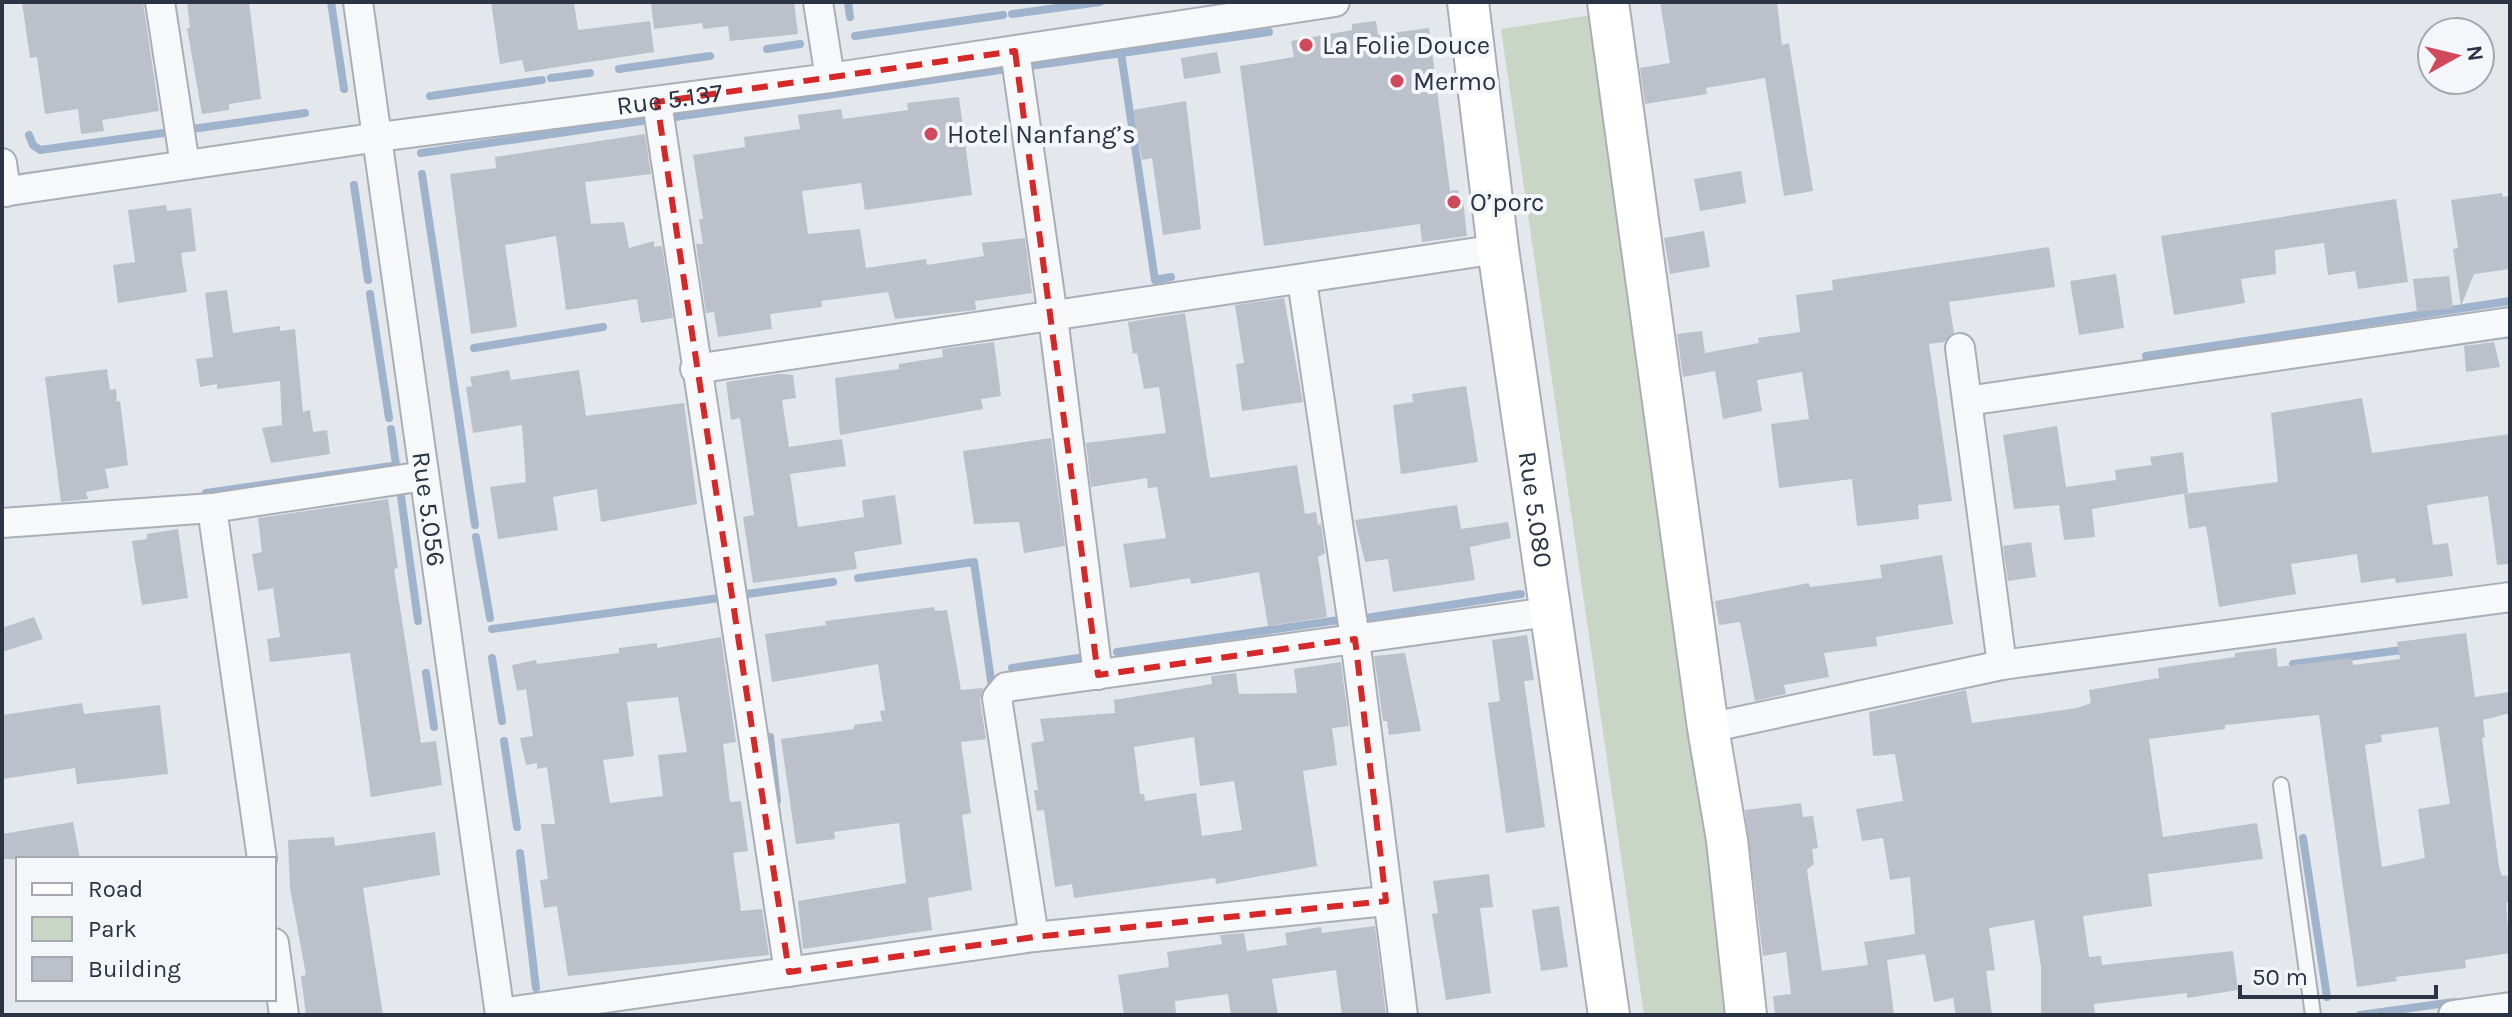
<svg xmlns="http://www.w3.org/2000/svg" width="2512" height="1017" viewBox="0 0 2512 1017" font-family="Karla,sans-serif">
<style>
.green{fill:#c9d6c5}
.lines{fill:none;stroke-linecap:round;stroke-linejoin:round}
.stream{stroke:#9fb4cc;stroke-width:8}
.building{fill:#bbc0ca;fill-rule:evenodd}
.service-casing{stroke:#a9aeb7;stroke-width:18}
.minor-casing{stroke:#a9aeb7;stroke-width:32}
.secondary-casing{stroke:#a9aeb7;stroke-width:44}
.service{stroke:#f7f8fa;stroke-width:14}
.minor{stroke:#f7f8fa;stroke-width:28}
.secondary{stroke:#fff;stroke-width:40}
.marked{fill:none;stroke:#d62828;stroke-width:6;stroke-dasharray:16 10;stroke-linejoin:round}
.poi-dot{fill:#d1495b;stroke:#f4f6f9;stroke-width:3}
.labels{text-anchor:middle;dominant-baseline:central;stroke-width:8;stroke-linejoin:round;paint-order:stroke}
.poi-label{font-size:26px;fill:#2b3445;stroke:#f4f6f9;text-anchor:start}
.street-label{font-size:26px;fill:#2b3445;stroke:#f4f6f9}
</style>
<rect width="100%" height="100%" fill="#e4e7ec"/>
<path class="green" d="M1592 15 1738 1015H1644L1501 29Z"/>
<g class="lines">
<path class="stream" d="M331 2 344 89
M848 2 850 17
M1012 14 1100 2
M855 36 1003 15
M767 49 800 44
M1121 53 1155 280 1171 277
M1030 66 1269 32
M619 69 710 56
M551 78 590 73
M430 96 542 80
M675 117 1014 68
M185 130 305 113
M29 135 33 145 40 150 171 132
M421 153 655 119
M422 174 475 525
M354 185 368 280
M370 294 389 418
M474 348 603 327
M2146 356 2510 301
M391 429 397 472
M400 489 418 621
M206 493 392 466
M476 537 490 618
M858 578 974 562 993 694
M747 594 833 582
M1366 618 1521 594
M492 629 727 597
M1117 652 1339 620
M492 658 502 721
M2293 664 2402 650
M1012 668 1091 656
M426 673 434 727
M770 737 777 801
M504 741 517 827
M2303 838 2327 997
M520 853 536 988
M2360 1015 2454 1002"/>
</g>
<path class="building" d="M22 2H143L159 111 102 120 104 131 81 134 78 109 45 114 37 57 30 58Z
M187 2H249L261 99 229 104V110L202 114 187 28H190Z
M491 2H574L578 30 650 21 654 52 525 72 522 60 500 64Z
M651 2H794L798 34 730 41 728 26 703 29 702 23 654 29Z
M1660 2H1777L1782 45 1789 43 1813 191 1784 196 1765 78 1706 88 1707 94 1645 104 1640 68 1670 63Z
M1376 21 1378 35 1429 28 1450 191 1458 190 1459 199H1463L1467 236 1422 242 1420 224 1264 246 1240 66 1294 57 1291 41 1352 30V24Z
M1217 52 1221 73 1184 79 1181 58Z
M959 97 972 195 865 210 861 183 802 191 808 234 860 229 866 268 926 259 927 265 984 256 982 243 1025 238 1032 293 975 301 976 310 895 319 888 292 821 301 822 307 770 314 772 329 718 337 714 312 706 313 696 244H703L699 219H703L693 155 745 147 744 137 800 129 798 115 841 109 843 119 908 110 907 103Z
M1186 101 1201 229 1163 235 1152 158 1142 160 1133 110Z
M645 134 651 174 585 182 591 224 624 222 629 248 654 241V247L662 246 673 318 641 323 637 299 566 310 556 236 505 245 517 327 471 334 450 174 496 168 495 157Z
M1741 171 1746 203 1700 211 1694 179Z
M2502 193 2503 197 2510 196V269L2474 274 2461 306 2453 249 2458 248 2451 200Z
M2396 199 2408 282 2358 289 2355 271 2328 275 2324 243 2275 250 2276 274 2241 279 2245 303 2174 315 2161 236Z
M166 205 167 211 191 208 196 251 181 253 187 292 118 303 113 265 135 262 128 210Z
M1704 231 1710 267 1670 274 1664 238Z
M2049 247 2055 287 1949 302 1954 333 1944 342 1929 344 1952 501 1918 505 1919 519 1857 526 1852 479 1779 488 1771 424 1809 419 1802 372 1757 380 1762 411 1723 419 1715 371 1683 377 1677 334 1702 331 1705 353 1759 343 1758 338 1800 332 1796 295 1833 290 1832 280Z
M2116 274 2124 328 2079 335 2070 281Z
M2449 276 2453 308 2417 312 2413 279Z
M227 290 233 333 280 326V331L295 329 303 412 310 410 313 432 327 430 330 454 271 463 262 428 282 425 280 381 217 389V384L200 387 196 359 213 357 205 293Z
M1284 298 1303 402 1242 411 1236 364 1244 363 1235 305Z
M1185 313 1210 478 1297 465 1305 514 1316 512 1318 525 1321 524 1325 553 1318 557 1327 617 1268 626 1259 572 1191 584 1190 578 1130 588 1123 544 1166 538 1157 487 1148 488 1147 478 1091 487 1086 443 1166 433 1159 387 1144 389 1137 353 1133 354 1128 322Z
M994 342 1001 396 981 399 983 409 840 435 835 378 899 369V364L943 357 942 349Z
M2494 342 2500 367 2466 372 2464 346Z
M107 369 110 390 116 389 117 402 120 401 128 465 105 469 109 488 86 492 88 499 61 502 45 377Z
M509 370 511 380 579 370 586 416 684 403 697 504 601 522 597 489 553 497 558 530 498 539 490 487 526 482 522 425 473 433 466 387 472 386 470 377Z
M779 374 793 375 796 398 782 400 789 447 842 439 846 466 790 474 798 527 864 517 862 500 895 495 902 544 854 552 857 569 753 583 743 517 754 515 740 418 731 420 726 382Z
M1466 386 1478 462 1401 474 1393 405 1413 402 1412 394Z
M2362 398 2372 453 2510 434V564L2497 565 2488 496 2427 505 2433 545 2448 543 2453 576 2396 583 2395 578 2361 583 2357 554 2291 564 2296 594 2219 607 2206 526 2189 529 2184 494 2278 482 2271 413Z
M2057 426 2066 487 2116 480 2115 470 2152 465 2150 457 2183 452 2188 493 2092 509 2095 537 2064 540 2059 505 2014 509 2003 435Z
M1051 438 1065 546 1024 553 1019 522 974 524 963 451Z
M388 499 398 568 394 569 421 743 436 741 442 785 371 797 350 653 270 662 267 639 280 637 273 588 258 591 252 554 262 552 258 518Z
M1457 505 1461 529 1508 522 1511 538 1470 547 1475 580 1393 592 1388 559 1365 562 1355 520Z
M178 529 188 598 142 605 132 541 147 539V534Z
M2031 542 2036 577 2008 581 2003 546Z
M1942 555 1953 624 1876 637 1877 646 1824 653 1829 677 1784 685 1786 694 1755 701 1740 622 1719 625 1715 601 1809 583 1810 587 1882 578 1880 565Z
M934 607 935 611 947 610 961 690 983 688 980 700 986 739 961 742 971 813 962 815 972 890 928 898 932 930 803 949 798 901 906 883 899 823 834 832 835 839 796 844 781 739 854 729V725L882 721 880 711 885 710 878 664 772 682 765 634 826 625 825 621Z
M34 617 43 639 2 652V628Z
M2466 633 2475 697 2510 692V713L2483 720 2485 737 2482 738 2499 867 2502 876 2507 875 2510 893V902L2506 903 2510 953 2465 960 2466 968 2396 977 2397 981 2357 987 2319 715 2225 725V729L2149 739 2163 837 2257 823 2263 859 2148 874 2152 906 2083 916 2089 957 2101 956 2102 965 2233 951 2238 990 2187 998V993L2094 1004 2095 1015H2041V967L2034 920 1989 928 1995 970 1986 971 1992 1015H1956L1953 998 1934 1002 1925 954 1887 960 1894 1015H1775L1773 996 1791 994 1786 952 1763 956 1745 810 1801 803 1803 817 1813 816 1818 848 1812 849 1814 864 1807 870 1822 971 1868 965 1864 942 1915 934 1910 877 1890 880 1883 838 1862 841 1856 809 1903 801 1895 754 1873 756 1869 712 1966 690 1972 723 2077 708 2091 703 2089 690 2159 678 2158 668 2235 657V653L2276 648 2278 667 2352 658 2353 665 2400 659 2397 642ZM2438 727 2450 804 2418 809 2425 858 2382 867 2365 745 2382 742 2381 735Z
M1527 635 1534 680 1524 681 1545 827 1506 833 1488 703 1500 701 1492 640Z
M721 637 736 742 723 744 730 802 741 801 748 851 733 853 741 911 762 909 769 955 568 976 557 906 544 908 540 880 548 879 541 824H555L547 767 537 769V763L526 765 520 738 533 736 526 689 517 691 512 665 536 660 537 664 619 653V648L657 643V648ZM678 697 687 752 658 755 663 796 610 803 603 760 634 756 627 702Z
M1405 653 1421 731 1389 735 1387 721H1383L1374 656Z
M1341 662 1349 726 1332 728 1337 765 1303 771 1317 866 1216 884 1215 878 1074 898 1072 884 1055 887 1044 810 1037 811 1034 790H1038L1031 743 1044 741 1040 719 1115 713 1114 700 1212 684 1211 676 1236 673 1239 694 1297 693 1294 669ZM1194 737 1200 786 1234 781 1242 830 1202 836 1196 793 1145 801 1144 794H1140L1134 747Z
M82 703 84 714 160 705 168 774 77 784 75 768 2 779V715Z
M73 822 80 859H2V834Z
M435 832 440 875 363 888 383 1015H306L301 976 306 975 290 888 288 840 334 837 335 846Z
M1489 874 1493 907 1480 908 1491 993 1446 1000 1432 914 1438 913 1433 881Z
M1559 906 1568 967 1541 971 1532 910Z
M1375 926 1386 1015H1342L1336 970 1272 979 1278 1015H1231L1228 994 1175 1001 1176 1015H1124L1118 975 1169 967 1167 952 1222 944 1220 935 1244 933 1247 951 1287 945 1285 933 1321 927 1322 933Z"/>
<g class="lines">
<g class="service-casing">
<path id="service" d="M2281 785 2313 1015"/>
</g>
<g class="minor-casing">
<g id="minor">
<path d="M160 2 185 165"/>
<path id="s1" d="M358 2 500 1015"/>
<path d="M818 2 830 78"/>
<path d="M1015 51 1053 317 1098 675"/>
<path d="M657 102 789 972"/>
<path d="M2 163 6 192"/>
<path id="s2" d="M2 192 379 137 830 78 1335 2"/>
<path d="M1302 280 1355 639 1403 1015"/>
<path d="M1960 348 2002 665"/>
<path d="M695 369 1498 249"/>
<path d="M1967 401 2510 322"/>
<path d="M212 508 262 859"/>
<path d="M2 523 212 508 424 476"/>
<path d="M1708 728 2002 665 2510 597"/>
<path d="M1034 937 997 698 1006 687 1549 612"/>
<path d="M274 943 284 1015"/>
<path d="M500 1013 1034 937 1386 901"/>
<path d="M2453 1015 2510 1007"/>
</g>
</g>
<g class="secondary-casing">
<g id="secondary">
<path id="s3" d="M1468 2 1498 249 1609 1015"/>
<path d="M1608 2 1708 728 1727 840 1746 1015"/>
</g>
</g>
<use href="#service" class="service"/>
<use href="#minor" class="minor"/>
<use href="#secondary" class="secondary"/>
</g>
<path class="marked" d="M1015 51 1098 675 1355 639 1386 901 1034 937 789 972 657 102Z"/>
<g class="poi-dot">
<circle cx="1306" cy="45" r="8"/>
<circle cx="1397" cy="81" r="8"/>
<circle cx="931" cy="134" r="8"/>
<circle cx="1454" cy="202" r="8"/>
</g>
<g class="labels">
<g class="poi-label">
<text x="1322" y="45">La Folie Douce</text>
<text x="1413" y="81">Mermo</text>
<text x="947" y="134">Hotel Nanfang’s</text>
<text x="1470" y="202">O’porc</text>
</g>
<g class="street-label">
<text stroke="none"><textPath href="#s2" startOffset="674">Rue 5.137</textPath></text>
<text stroke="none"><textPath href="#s1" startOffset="512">Rue 5.056</textPath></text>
<text stroke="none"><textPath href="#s3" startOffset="512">Rue 5.080</textPath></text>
</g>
</g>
<rect width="2512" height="1017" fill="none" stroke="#2b3445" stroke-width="8"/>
<rect x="16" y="857" width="260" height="144" fill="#f4f6f9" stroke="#a4a8b1" stroke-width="2"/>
<rect x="32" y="883" width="40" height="12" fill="#ffffff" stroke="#a4a8b1" stroke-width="2"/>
<text x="88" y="897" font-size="24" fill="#2b3445">Road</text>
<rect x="32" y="917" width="40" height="24" fill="#c9d6c5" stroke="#a4a8b1" stroke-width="2"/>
<text x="88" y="937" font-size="24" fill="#2b3445">Park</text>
<rect x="32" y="957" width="40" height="24" fill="#bbc0ca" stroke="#a4a8b1" stroke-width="2"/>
<text x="88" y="977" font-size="24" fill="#2b3445">Building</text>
<g transform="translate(2456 56) rotate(82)"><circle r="38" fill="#f4f6f9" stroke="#a4a8b1" stroke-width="2"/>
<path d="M0-6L14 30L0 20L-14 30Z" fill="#d1495b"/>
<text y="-12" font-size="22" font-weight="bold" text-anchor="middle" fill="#2b3445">N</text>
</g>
<path d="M2240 985v12h196v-12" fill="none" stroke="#2b3445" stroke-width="4"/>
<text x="2252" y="985" font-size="24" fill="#2b3445" stroke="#f4f6f9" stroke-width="6" paint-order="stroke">50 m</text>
</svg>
